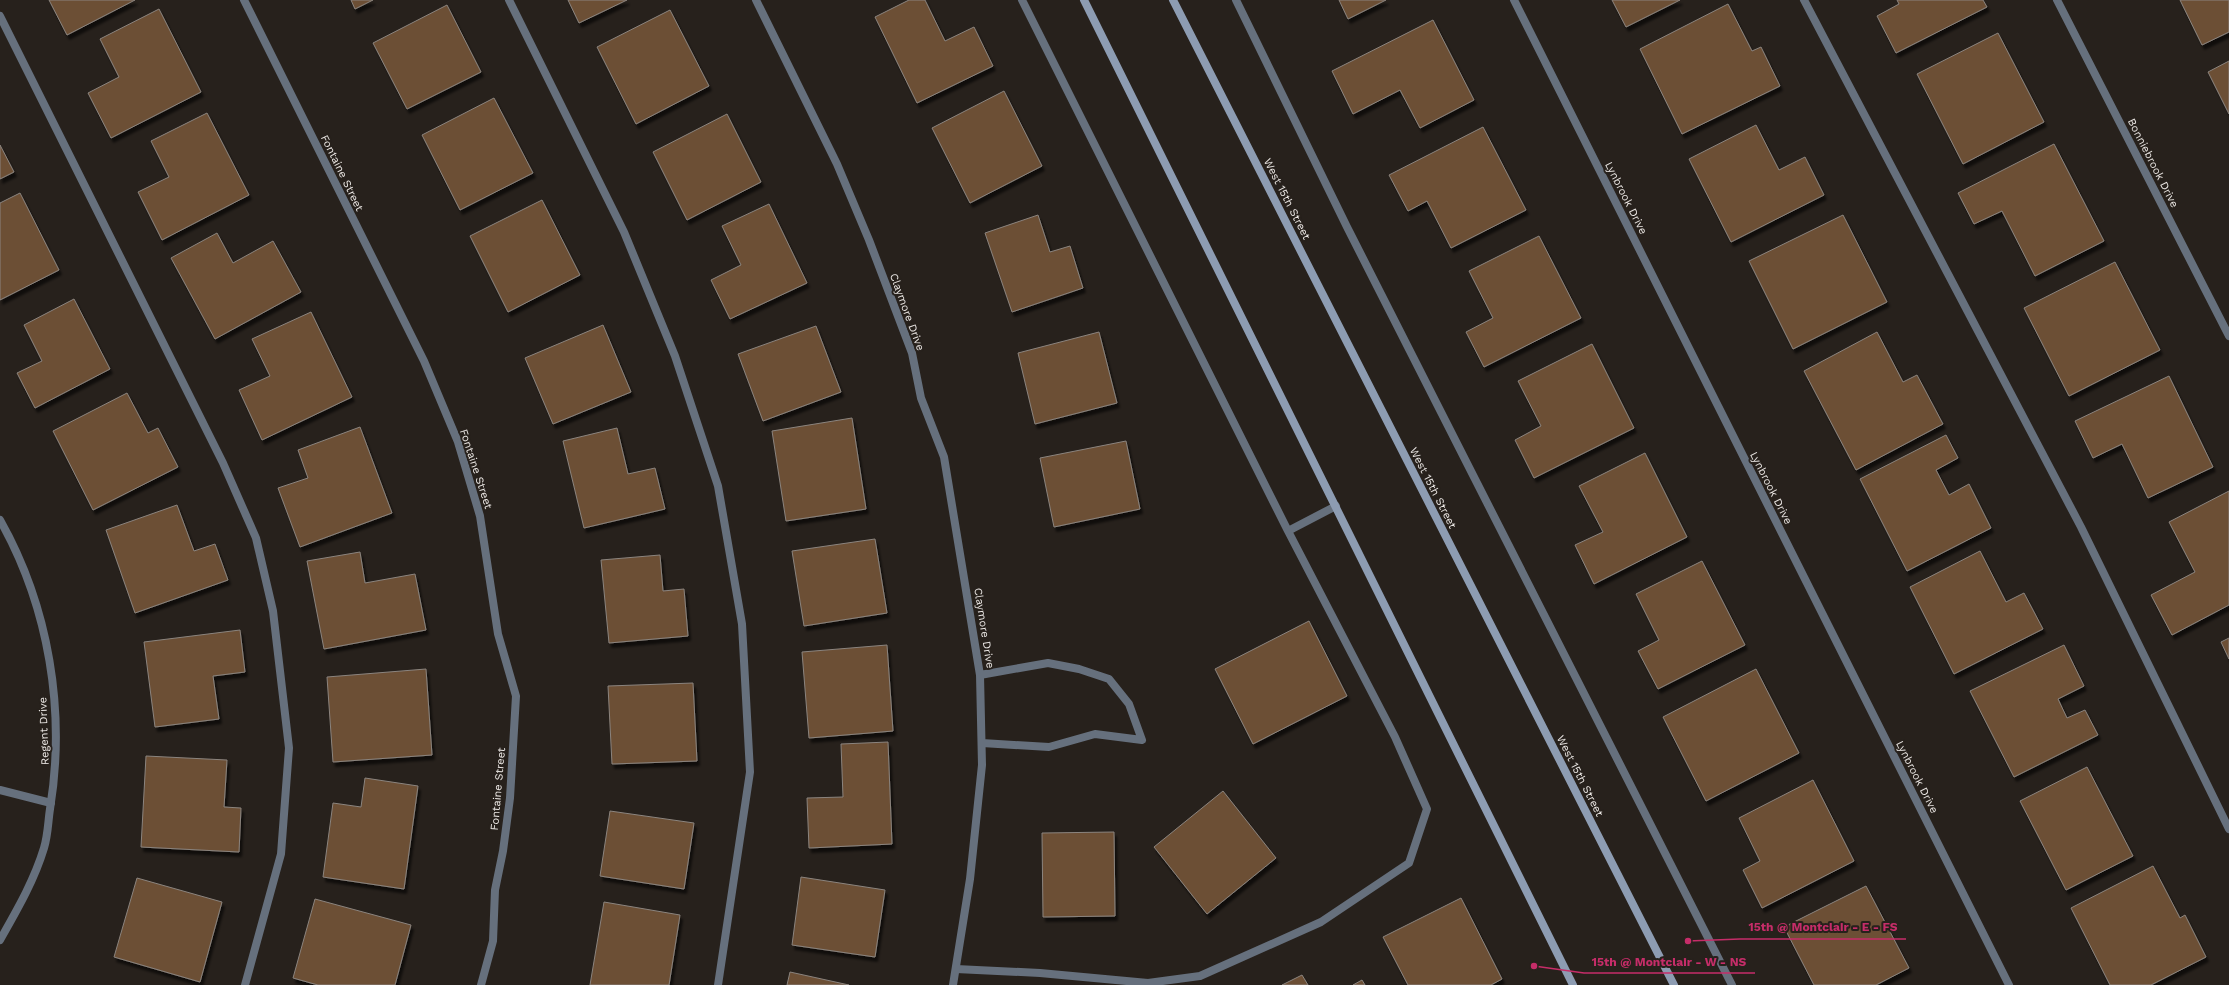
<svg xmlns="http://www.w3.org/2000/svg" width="2229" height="985" viewBox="0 0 2229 985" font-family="'Work Sans',sans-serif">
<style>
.building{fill:#6c4f36;stroke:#8b847e;filter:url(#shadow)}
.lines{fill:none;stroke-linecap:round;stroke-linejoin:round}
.service{stroke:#66707d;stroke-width:8}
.minor{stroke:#66707d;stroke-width:8}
.secondary{stroke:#8d9cb2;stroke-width:8}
.labels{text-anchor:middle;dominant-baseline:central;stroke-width:4;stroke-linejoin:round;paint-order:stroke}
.street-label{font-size:11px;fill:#ebe7e4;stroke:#27211c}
.leader{fill:none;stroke:#c62d69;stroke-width:1.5}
.callout-dot{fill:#c62d69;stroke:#27211c;stroke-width:1.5}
.callout-label{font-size:12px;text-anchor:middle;font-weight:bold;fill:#c62d69;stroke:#27211c;stroke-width:4;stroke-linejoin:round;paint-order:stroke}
</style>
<defs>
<filter id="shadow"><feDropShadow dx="2.5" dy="4.5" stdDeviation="1" flood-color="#0009"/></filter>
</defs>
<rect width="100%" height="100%" fill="#27211c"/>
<path class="building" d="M49 0H135L67 35Z
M351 0H373L355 9Z
M568 0H627L579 23Z
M909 0H925L945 41 974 27 993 66 917 103 875 17Z
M1339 0H1386L1348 19Z
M1612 0H1680L1626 27Z
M1897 0H1983L1987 7 1896 53 1877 16 1899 4Z
M2180 0H2229V32L2202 45Z
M1728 4 1752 51 1761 47 1780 86 1682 134 1640 49Z
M447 5 481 72 407 109 373 43Z
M159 9 201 92 111 138 88 93 119 77 100 39Z
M670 10 709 86 636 124 597 47Z
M1433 20 1474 100 1420 128 1400 90 1353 114 1332 71Z
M1998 33 2044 122 1963 164 1917 74Z
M2229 61V114L2208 72Z
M1004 91 1042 166 970 203 932 128Z
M494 98 533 173 460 210 422 135Z
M207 113 249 195 162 240 138 192 169 177 151 141Z
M727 114 761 182 687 220 653 152Z
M1756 125 1779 170 1805 157 1824 195 1731 242 1689 159Z
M1483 127 1526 210 1451 248 1427 201 1408 211 1389 175Z
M2054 144 2104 241 2035 276 2002 211 1974 224 1958 193Z
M0 145 14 172 0 179Z
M20 193 59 270 0 300V203Z
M542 200 580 275 508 312 470 236Z
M769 204 807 283 730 319 711 280 741 265 722 226Z
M1038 215 1050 252 1070 246 1083 288 1012 312 985 233Z
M1843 215 1887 302 1793 349 1749 261Z
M217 233 233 263 273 241 301 292 215 339 171 258Z
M1539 236 1581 318 1484 367 1466 332 1493 318 1469 271Z
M2115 262 2160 350 2069 396 2024 308Z
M74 299 110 369 35 408 17 373 42 361 24 325Z
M311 312 352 397 262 440 239 390 270 376 252 339Z
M603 325 631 392 553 424 525 358Z
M816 326 841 392 763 421 738 354Z
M1099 332 1117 403 1035 424 1018 353Z
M1877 332 1903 382 1917 375 1943 424 1856 470 1804 371Z
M1592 344 1634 428 1534 478 1515 440 1541 426 1518 381Z
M2169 376 2213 467 2148 498 2122 444 2093 458 2075 421Z
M127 393 148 433 158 428 178 467 93 510 53 431Z
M852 418 866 509 786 521 772 431Z
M360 427 392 513 300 547 278 488 308 478 298 450Z
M617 428 628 474 655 468 665 509 584 528 563 441Z
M1946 435 1958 458 1936 470 1949 495 1969 484 1991 528 1907 571 1860 479Z
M1126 441 1140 509 1054 527 1040 458Z
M1645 453 1687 537 1594 584 1575 545 1603 532 1579 486Z
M2229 491V605L2172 635 2151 595 2195 572 2169 522Z
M177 505 194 551 215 544 228 580 135 613 106 530Z
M875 539 887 613 804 626 792 551Z
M1980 551 2006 602 2024 593 2043 629 1954 674 1910 587Z
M360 552 365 583 415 574 426 630 324 649 307 561Z
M660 555 663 591 684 589 688 636 609 643 601 560Z
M1702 561 1745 645 1658 689 1638 651 1659 640 1636 594Z
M1309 621 1347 696 1253 744 1215 669Z
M240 630 245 672 213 676 219 719 155 727 144 642Z
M2229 638V659L2221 642Z
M887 645 893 731 809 738 802 652Z
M2064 645 2084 686 2058 699 2067 718 2085 710 2098 735 2014 777 1970 691Z
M426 669 432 755 333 762 327 677Z
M1756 669 1799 753 1706 801 1663 717Z
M693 683 697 761 612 764 608 686Z
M888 742 892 844 809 848 807 798 843 797 841 744Z
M146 756 227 760 224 807 241 808 239 852 141 847Z
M2087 767 2133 856 2066 890 2020 801Z
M365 778 418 786 404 889 323 877 333 803 361 807Z
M1813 780 1854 861 1762 908 1743 870 1760 861 1739 818Z
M1223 791 1276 858 1207 914 1154 847Z
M610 811 694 823 684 889 600 876Z
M1114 832 1115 916 1043 917 1042 833Z
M2153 866 2180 918 2185 915 2206 957 2151 985H2110L2071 908Z
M801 877 885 890 875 957 792 945Z
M137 878 222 902 200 982 114 957Z
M1866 886 1909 968 1876 985H1814L1784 927Z
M1461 898 1502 979 1491 985H1408L1383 937Z
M315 899 411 925 395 985H318L293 978Z
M604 902 680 915 669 985H590Z
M790 972 849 985H787Z
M1302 975 1308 985H1282Z
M1362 980 1365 985H1353Z"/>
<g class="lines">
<path class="service" d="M509 0 624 232 675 356 718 486 742 624 750 772 718 985
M1022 0 1288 531
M1236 0 1347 227 1732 985
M1804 0 2081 527 2229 829
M0 16 223 463 256 538 273 611 289 748 281 854 245 985
M0 790 51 803
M956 969 1040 973 1148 983 1200 976 1321 922 1409 863 1427 809 1395 737 1288 531 1336 506"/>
<path class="minor" d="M244 0 424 361 458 442 480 516 498 634 516 696 510 798 503 851 495 890 493 941 481 985
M756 0 837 164 869 240 912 353 921 398 944 457 980 675 982 765 970 879 953 985
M1514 0 2009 985
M2057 0 2229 336
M0 520C49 607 66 711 50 809 48 822 48 835 44 848 34 881 17 910 0 940
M980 675 1048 663 1079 669 1109 679 1129 704 1142 740 1095 734 1049 747 982 743"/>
<path class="secondary" d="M1084 0 1573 985
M1173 0 1674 985"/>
</g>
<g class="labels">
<g class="street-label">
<text transform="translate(2153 163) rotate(63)">Bonniebrook Drive</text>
<text transform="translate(342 173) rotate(64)">Fontaine Street</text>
<text transform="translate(1626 198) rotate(63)">Lynbrook Drive</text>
<text transform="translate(1287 199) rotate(63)">West 15th Street</text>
<text transform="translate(907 312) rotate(70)">Claymore Drive</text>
<text transform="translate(476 469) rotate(72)">Fontaine Street</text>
<text transform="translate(1433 488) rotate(63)">West 15th Street</text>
<text transform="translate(1771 488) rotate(63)">Lynbrook Drive</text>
<text transform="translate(984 628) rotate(81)">Claymore Drive</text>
<text transform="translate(44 731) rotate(-92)">Regent Drive</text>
<text transform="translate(1580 776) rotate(63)">West 15th Street</text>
<text transform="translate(1917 777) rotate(63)">Lynbrook Drive</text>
<text transform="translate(498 789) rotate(-85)">Fontaine Street</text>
</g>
</g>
<path class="leader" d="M1688 941L1740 939H1906M1534 966L1584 973H1755"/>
<g class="callout-dot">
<circle cx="1688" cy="941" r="4"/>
<circle cx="1534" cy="966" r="4"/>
</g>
<g class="callout-label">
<text x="1823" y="931">15th @ Montclair - E - FS</text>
<text x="1669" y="966">15th @ Montclair - W - NS</text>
</g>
</svg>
